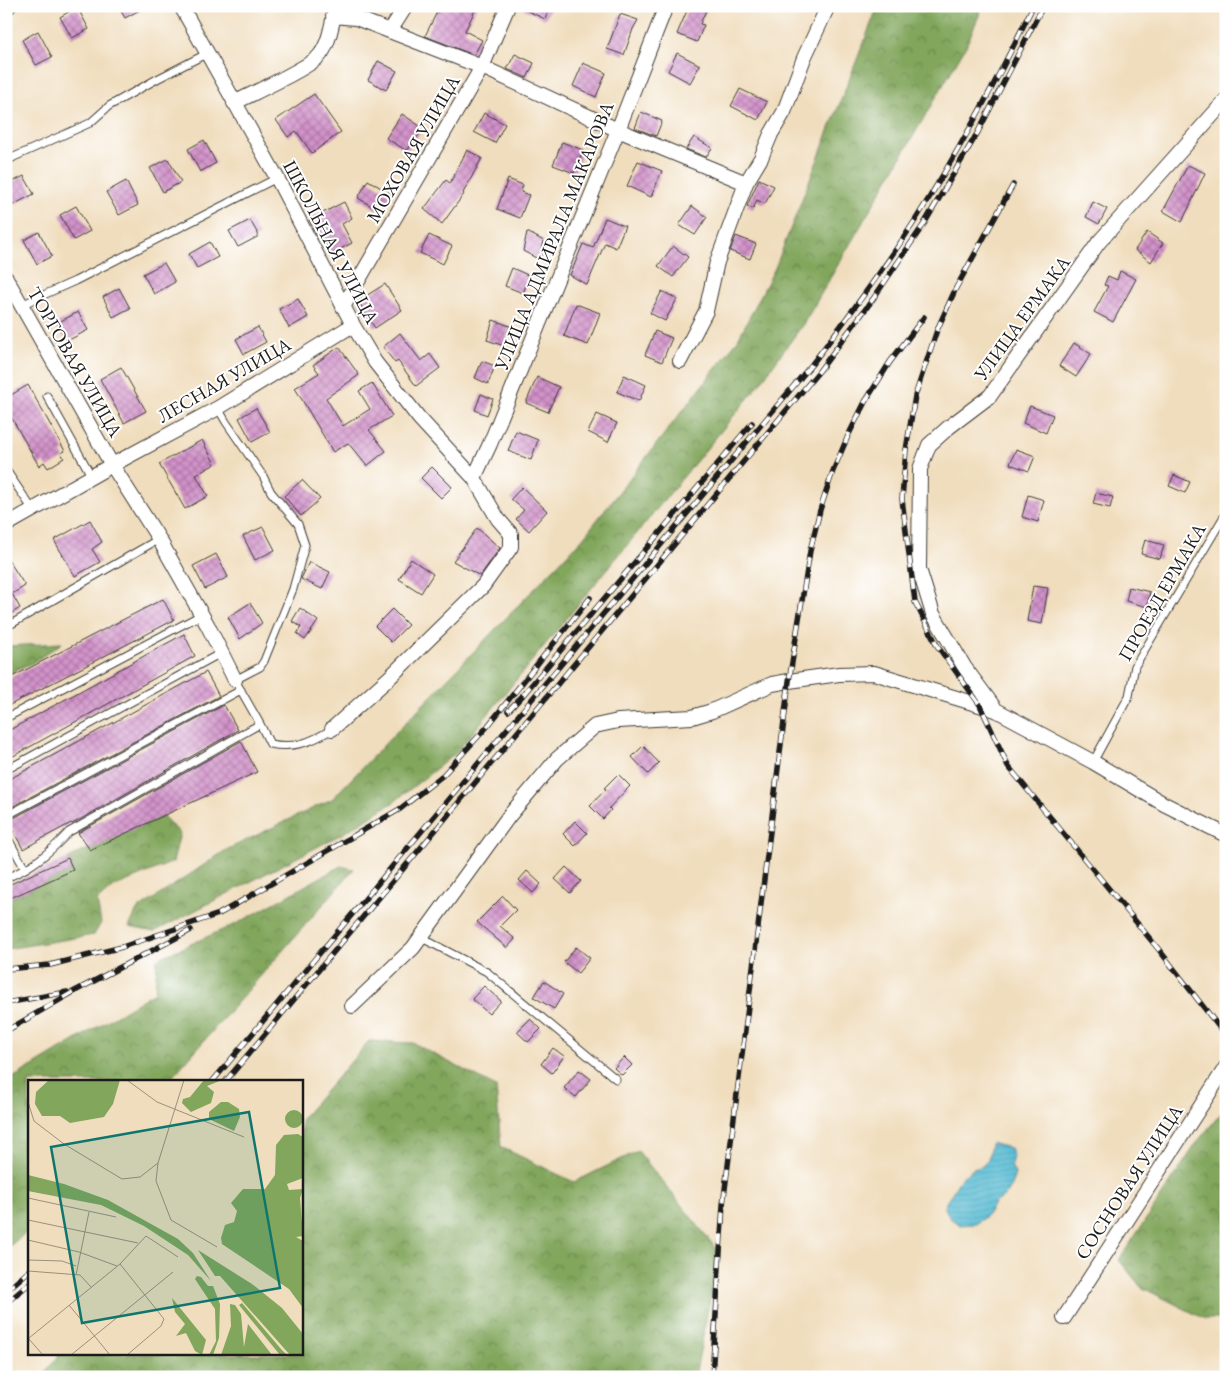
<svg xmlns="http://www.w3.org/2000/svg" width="1232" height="1383" viewBox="0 0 1232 1383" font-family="'EB Garamond',serif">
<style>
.forest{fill:url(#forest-crowns);stroke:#4e613c}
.water{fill:url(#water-rules);stroke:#386c78}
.building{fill:url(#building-cross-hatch)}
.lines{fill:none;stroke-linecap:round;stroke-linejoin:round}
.lane-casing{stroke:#3c3934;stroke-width:9}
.street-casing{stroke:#3c3934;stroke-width:16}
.lane{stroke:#fff;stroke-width:7}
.street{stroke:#fff;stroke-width:14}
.rail-casing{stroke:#1c1c1c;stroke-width:5.5}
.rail{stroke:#fff;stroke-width:4;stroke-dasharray:11;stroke-linecap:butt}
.labels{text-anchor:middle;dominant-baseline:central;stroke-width:4;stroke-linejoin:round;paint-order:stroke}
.street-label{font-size:19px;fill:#1c1c1c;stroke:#fff}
.inset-road{fill:none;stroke:#9b907d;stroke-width:1}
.view{fill:#0f766e;fill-opacity:0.15;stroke:#0f766e;stroke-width:2.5}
.inset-edge{fill:none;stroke:#1c1c1c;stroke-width:2.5}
</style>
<defs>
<pattern id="forest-crowns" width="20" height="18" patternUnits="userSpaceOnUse" patternTransform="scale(1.25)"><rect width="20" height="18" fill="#81a65c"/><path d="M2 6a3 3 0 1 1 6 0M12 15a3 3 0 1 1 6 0" fill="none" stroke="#69864b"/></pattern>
<pattern id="water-rules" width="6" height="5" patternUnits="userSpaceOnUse" patternTransform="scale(1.25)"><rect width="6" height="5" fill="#55bbd3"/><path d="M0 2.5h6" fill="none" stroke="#49a0b5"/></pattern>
<pattern id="building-cross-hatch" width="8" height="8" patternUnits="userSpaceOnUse" patternTransform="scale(1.25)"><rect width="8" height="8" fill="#d292ca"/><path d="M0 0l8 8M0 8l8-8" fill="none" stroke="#aa76a3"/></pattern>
</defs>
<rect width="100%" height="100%" fill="#fff"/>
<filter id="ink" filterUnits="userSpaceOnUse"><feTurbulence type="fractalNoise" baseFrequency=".02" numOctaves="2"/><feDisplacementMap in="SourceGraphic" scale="10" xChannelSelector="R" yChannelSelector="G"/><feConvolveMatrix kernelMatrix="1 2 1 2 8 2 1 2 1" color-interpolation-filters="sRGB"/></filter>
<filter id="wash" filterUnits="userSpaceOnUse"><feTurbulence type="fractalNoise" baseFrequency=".0096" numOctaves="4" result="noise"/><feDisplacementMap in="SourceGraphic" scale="20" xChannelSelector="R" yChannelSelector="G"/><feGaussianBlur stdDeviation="1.12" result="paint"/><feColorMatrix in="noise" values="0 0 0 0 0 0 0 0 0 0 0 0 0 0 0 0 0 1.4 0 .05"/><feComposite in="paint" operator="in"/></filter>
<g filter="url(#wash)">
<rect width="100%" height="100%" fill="#f0ddbd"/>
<path class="forest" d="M878 6H983L966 46 804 323 755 390 456 753 394 802 342 834 154 932 129 927 137 910 226 850 332 799 583 538 737 341 775 268Z
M62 643 32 663 6 674V646Z
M163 816 180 833 173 862 113 887 97 901 101 923 94 935 6 949V900L73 870 68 858Z
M341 866 354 869 168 1082H29V1230L6 1249V1082L155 992 157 959 238 923Z
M369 1041 413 1043 496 1087 501 1147 574 1182 638 1151 719 1252 695 1377H41L60 1354H301V1119Z
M1226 1107V1319H1205L1141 1287 1119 1260 1198 1141Z"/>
<path class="water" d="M991 1143 1010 1148 1013 1155 1011 1165 1015 1174 1011 1186 1004 1197 995 1202 987 1215 976 1224 960 1225 950 1218 944 1206 961 1178 973 1169 981 1167 988 1160Z"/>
<g id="blocks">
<path class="building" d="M118 6H147L125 18Z
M440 6H477L465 31 482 40 474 55 425 36Z
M517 6H551L545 19Z
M689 6H708L700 24 704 25 697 42 677 34Z
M77 7 89 29 72 38 60 17Z
M620 14 638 20 633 29 624 55 607 49Z
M38 31 52 57 36 65 22 40Z
M677 53 700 65 690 83 668 71Z
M515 54 534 63 527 78 507 69Z
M378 61 397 71 386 90 368 80Z
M583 63 606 73 596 97 573 86Z
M740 89 767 102 758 120 731 106Z
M314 94 341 132 312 153 296 131 288 137 276 120Z
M641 112 662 121 656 136 635 128Z
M484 113 505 124 495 143 474 132Z
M402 114 423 128 407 151 386 138Z
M694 137 712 148 706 157 686 149Z
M204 140 216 163 200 172 188 149Z
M562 142 583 150 574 173 553 165Z
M467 150 482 158 463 193 464 194 442 224 424 209 446 180 450 183Z
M168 159 181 182 163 192 150 168Z
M638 161 662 171 651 197 627 186Z
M1188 165 1205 173 1182 222 1163 211Z
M24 176 34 194 13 205 6 193V185Z
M508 179 523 185 521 192 529 195 520 218 497 209Z
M759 179 774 186 765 204 757 200 753 209 747 206Z
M368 180 391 194 381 212 358 198Z
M126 181 138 205 119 215 106 192Z
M344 202 352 218 342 224 352 243 331 254 320 234 317 236 309 220Z
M1093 202 1107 209 1099 224 1086 217Z
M76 206 90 231 74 240 60 215Z
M692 206 707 217 695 235 679 225Z
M605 218 625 226 616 248 605 243 587 285 570 275 583 244 593 248Z
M250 220 259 236 238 247 229 231Z
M39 232 52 256 37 264 24 240Z
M527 232 544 241 540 260 523 251Z
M1147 232 1163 243 1151 262 1135 250Z
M429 235 452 246 443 264 420 253Z
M736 236 756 244 750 259 730 251Z
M210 242 218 257 197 268 189 254Z
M673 246 688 257 673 277 658 266Z
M164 263 175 282 154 294 143 274Z
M512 268 530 276 523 293 505 286Z
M1120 271 1136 279 1113 322 1094 312 1108 286 1104 285 1108 276 1117 280Z
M385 284 402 310 375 328 358 301Z
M119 288 130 308 113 317 103 297Z
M662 291 677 299 665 321 650 313Z
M298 299 308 317 289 328 279 309Z
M576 304 600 313 588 345 564 336Z
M78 312 88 330 67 341 57 323Z
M493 320 510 326 504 346 487 340Z
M258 327 266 342 244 354 236 339Z
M655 331 672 338 662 362 645 355Z
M400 333 421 361 430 354 440 368 416 386 398 361 395 363 383 347Z
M1074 343 1091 354 1076 377 1059 366Z
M339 347 359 375 326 398 343 426 370 409 359 391 372 383 392 416 369 430 386 451 367 466 348 443 333 452 295 388 319 373 313 365Z
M482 361 495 366 488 384 475 378Z
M121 367 146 411 124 423 100 379Z
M624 375 646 385 639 401 617 392Z
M537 377 559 387 548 412 526 403Z
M28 385 65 451 61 453 64 458 48 468 44 462 39 466 6 408V398Z
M481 394 493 399 487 415 475 410Z
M1030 406 1053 415 1046 433 1023 423Z
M256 408 270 432 252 442 239 418Z
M597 414 617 423 608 442 588 432Z
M516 431 538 440 531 460 508 451Z
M202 440 215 464 196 475 208 496 185 509 159 464Z
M1016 449 1035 456 1029 471 1010 464Z
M432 467 452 487 441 498 421 478Z
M1174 475 1190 482 1185 493 1169 486Z
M302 480 320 499 301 516 284 496Z
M522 487 547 511 529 531 516 519 524 510 511 499Z
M1096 493 1113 497 1110 508 1093 504Z
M1028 495 1044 500 1038 522 1022 517Z
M90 520 102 542 92 549 100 562 75 576 54 540Z
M263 527 275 550 255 560 243 536Z
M477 528 500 548 480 576 453 561Z
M1145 540 1164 545 1160 559 1141 554Z
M216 554 228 577 205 589 193 566Z
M6 556 25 586 12 594 20 608 6 617Z
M411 559 433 574 421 593 399 579Z
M309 562 330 572 322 589 301 579Z
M1033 586 1048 588 1042 624 1027 621Z
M1129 587 1150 592 1147 607 1126 601Z
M163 599 174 620 6 707V680Z
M250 603 262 623 240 639 228 617Z
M300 608 318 621 305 640 297 634 301 627 292 621Z
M392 609 408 625 391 642 375 626Z
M184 634 195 656 6 760V732Z
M206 672 219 696 6 810V781Z
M224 705 238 730 72 824 71 823 23 849 8 821Z
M241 741 257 772 90 850 78 833Z
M643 746 659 763 648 774 632 757Z
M618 774 630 786 609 808 611 810 603 819 590 806 606 789 604 788Z
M575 821 587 833 575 846 563 834Z
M68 858 73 870 6 900V886Z
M566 867 581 881 570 893 555 879Z
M527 871 541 884 533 893 519 880Z
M503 896 516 910 500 926 515 939 507 948 477 922Z
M576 947 590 958 578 973 564 962Z
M544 981 563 994 554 1009 534 997Z
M484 986 501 1001 489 1014 472 999Z
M530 1019 541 1029 528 1042 517 1032Z
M553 1048 564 1056 552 1073 541 1064Z
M624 1057 632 1065 622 1075 614 1068Z
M579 1070 591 1079 576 1097 564 1088Z"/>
</g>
</g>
<g filter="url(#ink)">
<use href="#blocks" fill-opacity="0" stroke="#3c3934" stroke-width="1"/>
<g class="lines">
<g class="lane-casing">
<path id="lane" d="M6 162 14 157 90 123 109 106 157 79 208 53
M21 305 75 281 277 178
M47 396 92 477
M218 408 226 422 263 476 271 492 298 524 305 545 293 589 264 661 260 667 235 680 260 724
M6 470 33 510
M6 627 159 539
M6 718 201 615
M1093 762 1129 696 1135 666 1223 518
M6 770 221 653
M6 816 241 690
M6 835 25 869
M6 878C32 868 50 852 69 832L260 724 270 744C294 749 312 742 332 729
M420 937 487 972 616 1079"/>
</g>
<g class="street-casing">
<path id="street" d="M181 6 277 178 353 325 375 362 419 418 474 478 498 519 511 534V547L483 586 389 678 332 729
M6 8 9 6
M333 16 356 18 482 67 618 130 746 183
M390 31 406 6
M234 103C251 94 311 67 320 55 330 42 332 22 336 6
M6 278 112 465 159 539 208 626 235 680
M343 307 482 67 508 6
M680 361 706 311 717 262 746 183 761 158 771 134 784 112 804 58 828 6
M474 478 490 444 618 130 666 6
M6 525 112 465 218 408 353 325
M996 710 965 668 933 614 919 569 920 469 929 445 949 427 990 396 1099 242 1226 100
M352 1006 413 948 509 816 557 759 595 726 618 721 692 717 712 711 772 684 789 681 839 674 874 673 996 710 1093 762 1164 804 1226 835
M1064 1318 1226 1067"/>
</g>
<use href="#lane" class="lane"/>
<use href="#street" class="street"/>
<g class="rail-casing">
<path id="rail" d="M1013 185 956 288 937 330 915 396 906 450 902 499 915 602 938 647 980 705 1008 766 1160 951 1226 1036
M508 711 523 695 752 423
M6 969 50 965 122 947 219 914 400 809 443 775 487 727 590 598
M6 1003 67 992
M6 1031 75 991 191 930
M212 1082 812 364C848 317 884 269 916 219 959 151 998 79 1033 6
M225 1082 820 370 873 299 924 224 978 132 1043 6
M6 1291 29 1271
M6 1303 29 1284
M712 1377 723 1205 789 681 810 551 820 510 833 471 848 436 865 402 890 362 924 317"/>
</g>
<use href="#rail" class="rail"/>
</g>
</g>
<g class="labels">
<g class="street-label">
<text transform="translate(413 149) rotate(-60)">МОХОВАЯ УЛИЦА</text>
<text transform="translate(554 236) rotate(-68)">УЛИЦА АДМИРАЛА МАКАРОВА</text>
<text transform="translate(331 242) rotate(62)">ШКОЛЬНАЯ УЛИЦА</text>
<text transform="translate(1022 318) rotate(-54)">УЛИЦА ЕРМАКА</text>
<text transform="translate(75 362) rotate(60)">ТОРГОВАЯ УЛИЦА</text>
<text transform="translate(224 380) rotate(-30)">ЛЕСНАЯ УЛИЦА</text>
<text transform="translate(1162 592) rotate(-60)">ПРОЕЗД ЕРМАКА</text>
<text transform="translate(1129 1182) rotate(-57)">СОСНОВАЯ УЛИЦА</text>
</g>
</g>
<g transform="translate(28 1080)">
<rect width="275" height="275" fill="#f0ddbd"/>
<path d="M21 0H92L85 24 76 37 42 43 32 36H14L7 24 8 12ZM176 0H194L179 6 186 12 183 23 163 32 154 23 155 19 162 17ZM193 22H200L211 29 212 37 206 51 181 39V32ZM257 39a9 9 0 1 1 18 0a9 9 0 1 1-18 0ZM270 54 275 57V98L259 104 261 110 275 109 272 118 275 156 268 157 275 161V228L261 209 194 164 193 158 197 145 206 142 209 131 203 123 215 109H237L247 95 248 65 256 55ZM0 95 36 104 80 120 150 159 165 173 183 201 160 175 116 146 73 125 0 111ZM170 170 224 204 254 228 275 254V275H262L192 196H187ZM169 196 173 197 180 206H185L192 224 191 258 185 275H181L188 261 187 229 167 199ZM144 218 178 260 174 275 167 271 158 253 148 256 157 244 147 232ZM214 223 253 269 259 275H252L211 225ZM202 224 207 225 213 234 216 267 220 244 244 275H193L203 246Z" fill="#81a65c"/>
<path class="inset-road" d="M99 0 129 22 216 57M156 0 130 83 128 101 143 140 189 167M0 22 6 41 36 64 94 99 112 97 130 83M0 118 88 137M0 140 110 163M0 160 51 172 89 186M0 180 34 181 48 186M92 184 136 239 133 246 99 275M0 191 52 195 63 207M48 195 61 132M41 225 82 275M0 258 15 275M1 258 92 184 118 156 150 177M43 275 145 192"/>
<path class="view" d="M221 32 252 208 54 243 23 67Z"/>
<rect width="275" height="275" class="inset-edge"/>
</g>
<rect width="1232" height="1383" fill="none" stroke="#fff" stroke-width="25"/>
</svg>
